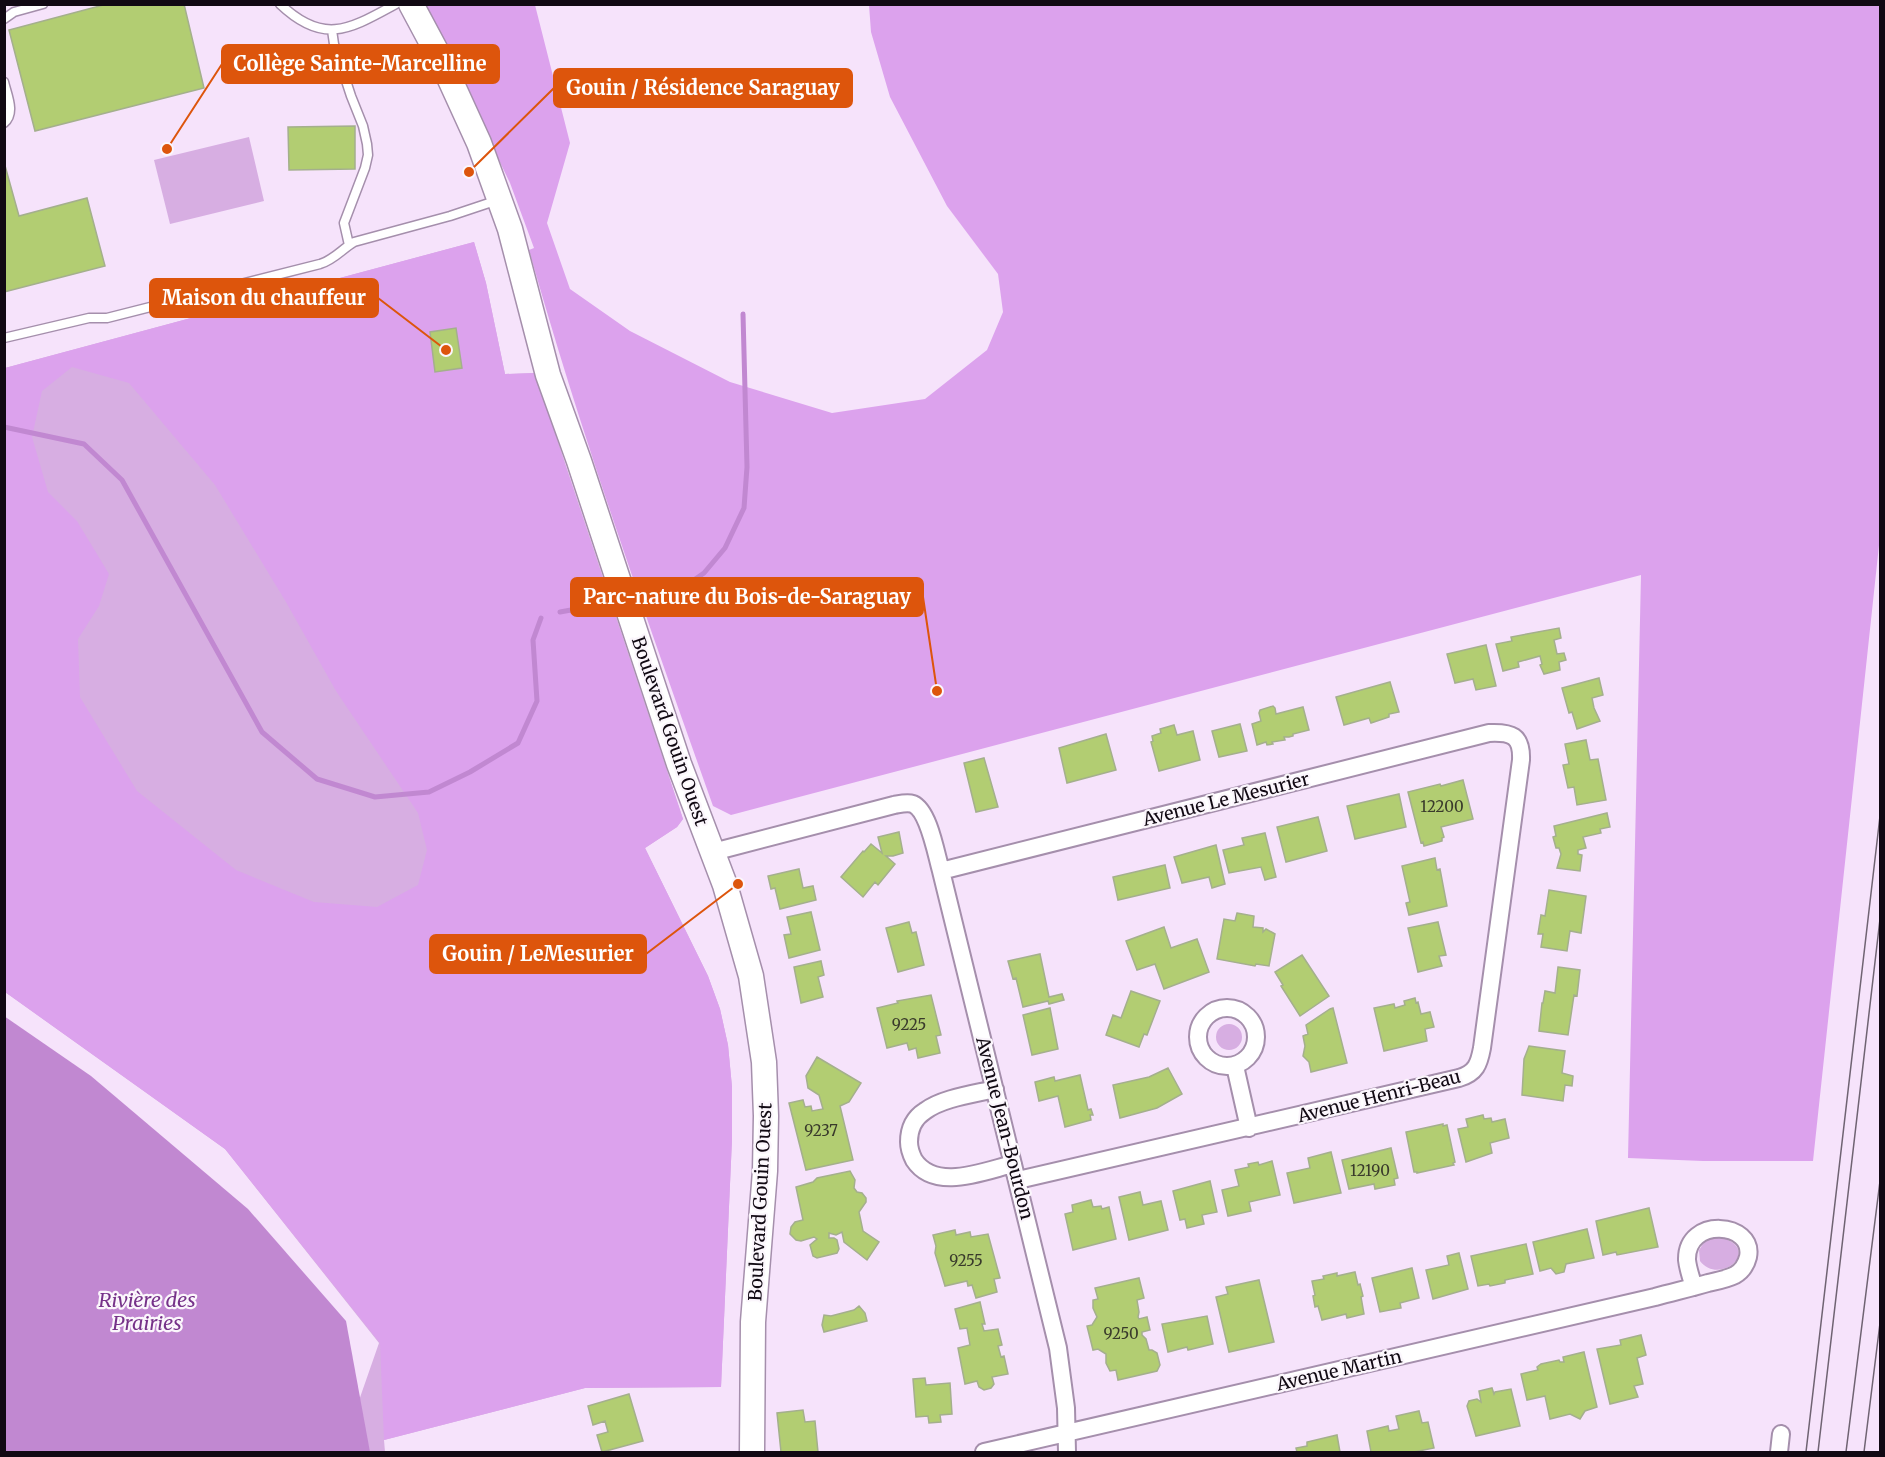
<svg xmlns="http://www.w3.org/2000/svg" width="1885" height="1457" viewBox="0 0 1885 1457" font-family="Merriweather,serif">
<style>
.green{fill:#d7aee2}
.forest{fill:#dca2ed;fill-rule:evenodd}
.water{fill:#c188d1}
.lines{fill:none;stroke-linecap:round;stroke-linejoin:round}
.stream{stroke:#c188d1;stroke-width:5}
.building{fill:#b2cd72;stroke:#a4af8d;stroke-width:1.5}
.lane-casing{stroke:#a58fac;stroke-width:11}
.street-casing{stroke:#a58fac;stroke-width:20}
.secondary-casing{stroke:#a58fac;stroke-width:27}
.lane{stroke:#fff;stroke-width:8}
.street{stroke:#fff;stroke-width:16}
.secondary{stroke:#fff;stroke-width:24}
.tram{stroke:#6f6372;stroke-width:1.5}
.labels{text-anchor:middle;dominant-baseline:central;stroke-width:4.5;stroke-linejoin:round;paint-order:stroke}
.number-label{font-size:15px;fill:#393a2b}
.street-label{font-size:18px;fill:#110913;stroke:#fbf6fc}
.water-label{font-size:20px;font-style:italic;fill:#763289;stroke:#fbf6fc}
.leader{fill:none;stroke:#dd550c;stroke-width:2}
.callout-dot{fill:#dd550c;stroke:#fbf6fc;stroke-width:2}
.callout{fill:#dd550c;stroke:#dd550c;stroke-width:2}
.callout-label{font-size:20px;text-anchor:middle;font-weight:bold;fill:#fff}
</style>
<rect width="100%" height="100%" fill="#f6e3fb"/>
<path class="green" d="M249 137 264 201 170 224 154 160Z
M474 242 486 283 505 374 535 373 683 819 677 827 645 848 708 976 720 1009 728 1045 732 1087V1139L721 1387 585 1388 384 1440 385 1452H341L379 1343 225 1149 5 992V368Z
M1216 1037a13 13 0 1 1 26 0a13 13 0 1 1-26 0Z
M1717 1236C1766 1248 1720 1287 1700 1261L1699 1250 1705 1241Z"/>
<path class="forest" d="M424 5H535L570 143 547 223 570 289 630 331 730 382 832 413 925 399 987 350 1003 312 998 274 947 206 890 97 871 32 869 5H1880V536L1813 1161H1703L1628 1158 1641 575 731 815 713 806C648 623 582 438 529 250L534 248 510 183Z
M474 242 486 283 505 374 535 373 683 819 677 827 645 848 708 976 720 1009 728 1045 732 1087V1139L721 1387 585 1388 384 1440 380 1343 225 1149 5 992V368ZM72 367 129 383 215 485 286 602 336 691 418 813 427 850 418 885 377 907 314 902 236 870 137 791 80 697 78 639 99 606 109 574 77 521 48 492 32 437 42 391Z"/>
<path class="water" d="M4 1016 91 1076 248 1209 346 1321 370 1452H5Z"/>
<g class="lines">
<path class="stream" d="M4 427 84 444 122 480 262 732 317 779 375 797 429 792 470 772 518 743 537 701 533 640 541 618
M645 598 678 591 704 573 725 548 744 508 747 467 743 314
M560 612 582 608 610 610"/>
</g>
<path class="building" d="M107 4H184L204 88 35 131 9 30Z
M355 126V169L289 170 288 127Z
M4 162 19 216 87 198 105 266 4 292Z
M456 328 462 368 435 372 430 332Z
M1559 628 1561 638 1554 640 1557 654 1564 653 1566 660 1559 662 1560 670 1544 674 1540 665 1542 664 1540 656 1518 662 1519 667 1503 671 1496 644 1512 641 1511 637Z
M1486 645 1496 686 1476 690 1473 679 1455 683 1447 654Z
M1599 678 1603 695 1592 698 1594 708 1600 721 1577 729 1572 712 1569 713 1562 688Z
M1390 682 1399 712 1389 714V717L1371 723 1369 718 1344 725 1336 697Z
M1273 706 1275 708 1276 714 1303 707 1309 730 1293 734V736L1289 737H1284L1285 740 1272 742 1273 744 1267 745 1266 742 1257 745 1252 724 1261 721 1259 713 1260 710Z
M1240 724 1247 751 1219 757 1212 731Z
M1174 725 1177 735 1193 731 1200 760 1159 771 1151 742 1153 741 1152 736 1161 733 1160 729Z
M1106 734 1116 770 1067 783 1059 748Z
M1586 740 1590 760 1598 759 1606 800 1577 805 1574 787 1568 788 1563 765 1569 764 1565 744Z
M984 758 998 807 976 812 964 763Z
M1463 780 1473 819 1441 827 1444 837 1442 838V841L1424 846 1423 842 1421 843 1408 792 1440 784 1441 786Z
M1399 794 1406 827 1355 839 1347 806Z
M1607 813 1610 827 1600 829 1601 833 1583 837 1586 848 1578 850V854L1582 855 1580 871 1557 868 1561 854 1559 848H1556L1553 837 1556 836 1554 826Z
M1318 817 1327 851 1286 862 1277 827Z
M899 832 903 853 893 856H886L895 864 878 885 875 882 863 897 841 877 863 851 864 852 871 844 882 853 878 837Z
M1265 833 1276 877 1265 880 1261 867 1229 873 1223 850 1244 845 1242 838Z
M1216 845 1225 884 1212 888 1209 877 1182 883 1174 857Z
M1435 858 1437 870 1440 869 1447 906 1409 915 1406 903 1410 902 1402 866Z
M1165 865 1170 888 1118 900 1113 877Z
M799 869 803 888 813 886 816 900 780 909 775 888 771 889 768 876Z
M1549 890 1586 896 1581 933 1570 931 1567 951 1541 947 1543 934H1538L1541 915 1545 916Z
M811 912 820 950 789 958 784 935 791 934 787 917Z
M1237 913 1254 916 1253 927 1263 928V932L1266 929 1275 934 1269 966 1256 964 1255 966 1217 959 1224 919 1235 921Z
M909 922 912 933 916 932 924 965 898 972 886 928Z
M1438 922 1446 955 1439 956 1442 966 1418 972 1408 928Z
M1164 927 1171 948 1197 939 1209 972 1164 989 1155 964 1137 970 1126 941Z
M1040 954 1049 997 1062 994 1064 1000 1049 1004 1048 1001 1023 1007 1016 978 1013 979 1008 961Z
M1302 955 1329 996 1300 1016 1281 986 1283 985 1275 972Z
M821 961 824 975 818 977 823 997 801 1003 794 967Z
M1558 967 1580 970 1577 996 1574 995 1568 1035 1539 1031 1542 1003H1543L1545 991 1555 993Z
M1131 991 1160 1001 1147 1035 1144 1034 1139 1047 1106 1035 1113 1015 1121 1018Z
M931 995 941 1035 936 1036 940 1053 918 1058 916 1048 909 1050 907 1043 887 1048 877 1008 898 1003 897 1001Z
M1415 998 1416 1003 1418 1002 1421 1014 1430 1012 1434 1027 1425 1029 1427 1041 1384 1051 1374 1008 1394 1004 1395 1008 1405 1005 1404 1001Z
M1050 1008 1058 1049 1032 1055 1023 1015Z
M1333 1008 1347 1063 1311 1072 1309 1062 1303 1056 1305 1046 1303 1036 1308 1034 1306 1025 1330 1009Z
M1529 1046 1565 1051 1562 1073 1573 1076 1572 1086 1565 1085 1563 1101 1522 1095 1524 1059Z
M817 1057 861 1083 849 1102 840 1106 853 1160 806 1170 789 1103 803 1100 805 1107 811 1106 812 1111 823 1109 819 1095 808 1088 806 1076Z
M1168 1068 1182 1094 1157 1108 1120 1118 1113 1085 1149 1077Z
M1080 1075 1088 1110 1091 1109 1093 1115H1090L1091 1120 1065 1127 1058 1096 1039 1101 1035 1082 1054 1077 1055 1081Z
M1483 1115 1484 1119 1491 1118 1492 1122 1505 1119 1509 1138 1490 1143 1492 1153 1466 1162 1458 1129 1468 1127 1466 1119Z
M1443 1124V1126L1447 1125 1455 1162 1453 1163 1454 1165 1417 1173V1172H1414L1406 1132Z
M1391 1148 1398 1178 1394 1179 1395 1185 1375 1189 1374 1184 1349 1189 1342 1160Z
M1331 1152 1341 1193 1294 1203 1287 1173 1310 1168 1308 1158Z
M1272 1161 1280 1195 1249 1202 1251 1211 1228 1216 1222 1190 1239 1186 1235 1170 1249 1167 1248 1164 1258 1162 1259 1165Z
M850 1171 855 1180 854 1188 857 1192 862 1193 866 1198V1202L859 1212 863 1231 879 1242 867 1260 844 1242 842 1232 836 1235 829 1233V1238H834L837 1240 839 1249 837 1253 817 1258 813 1256 810 1245 817 1239 814 1237 801 1241 796 1240 790 1234 791 1227 795 1222 803 1220 796 1187 813 1182 817 1178Z
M1210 1181 1217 1212 1202 1215 1204 1224 1187 1228 1185 1219 1180 1220 1173 1191Z
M1140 1192 1143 1205 1161 1201 1168 1230 1129 1240 1119 1197Z
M1091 1200 1093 1207 1101 1206 1102 1209 1109 1207 1116 1239 1073 1250 1065 1214 1073 1212 1072 1205Z
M1649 1208 1658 1247 1617 1255 1616 1252 1603 1255 1596 1221Z
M1587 1229 1594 1258 1566 1264 1564 1272 1556 1274 1551 1268 1540 1271 1533 1242Z
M955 1230 956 1235 970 1232 971 1237 988 1234 1000 1278 994 1279 997 1292 976 1298 972 1285 968 1286 967 1281 945 1286 935 1253 936 1246 933 1235Z
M1526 1244 1533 1274 1505 1280V1283L1490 1286 1489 1284 1478 1286 1471 1256Z
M1459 1253 1468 1289 1433 1299 1426 1270 1449 1265 1447 1256Z
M1412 1268 1419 1298 1400 1303 1401 1308 1380 1312 1372 1278Z
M1355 1272 1358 1285 1360 1284 1363 1296 1361 1297 1364 1314 1347 1318 1346 1314 1322 1320 1318 1306 1315 1307 1313 1296 1315 1295 1312 1281 1324 1279 1323 1276 1337 1273V1276Z
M1139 1278 1144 1298 1137 1300 1139 1312 1138 1317 1139 1319 1147 1317 1150 1330 1142 1332V1335L1146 1339 1149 1350H1152L1157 1353 1160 1365 1157 1371 1118 1380 1116 1370 1110 1371 1106 1363V1354L1098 1349 1093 1350 1087 1326 1092 1325 1097 1317 1093 1308V1300L1098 1299 1095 1288Z
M1259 1280 1274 1342 1229 1352 1216 1297 1228 1294 1226 1287Z
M980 1302 985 1324H982L984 1331 998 1329 1002 1345 998 1346 1001 1357 1004 1356 1008 1374 992 1377 994 1384 991 1388 984 1390 979 1387 977 1381 965 1384 958 1348 970 1345 967 1328 960 1329 955 1309Z
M859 1306 865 1313 867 1321 824 1332 822 1325 824 1315 831 1316 854 1310Z
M1207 1316 1213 1344 1188 1350 1187 1347 1168 1352 1162 1324Z
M1641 1335 1646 1355 1637 1358 1643 1384 1634 1386 1638 1397 1610 1404 1597 1349 1621 1345 1620 1340Z
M1584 1352 1597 1407 1585 1411 1580 1419 1570 1414 1550 1419 1545 1396 1527 1400 1521 1374 1538 1370 1537 1367 1541 1364 1559 1360 1560 1362H1564L1563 1357Z
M925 1378 926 1385 950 1383 952 1414 940 1415 941 1422 929 1423 928 1416 916 1417 913 1379Z
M1492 1388 1494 1394 1495 1392 1511 1389 1520 1426 1476 1436 1467 1406 1469 1401 1477 1399 1481 1402 1479 1391Z
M629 1394 643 1441 602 1452 597 1435 608 1432 605 1421 593 1425 588 1406Z
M803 1410 805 1422 815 1421 818 1452H781L777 1413Z
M1419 1411 1422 1423 1428 1422 1434 1448 1414 1452H1371L1367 1431 1388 1426 1389 1431 1399 1429 1396 1416Z
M1337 1435 1340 1452H1297L1296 1448 1307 1446V1442Z"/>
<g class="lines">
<g class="lane-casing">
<path id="lane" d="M280 4C324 46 350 29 396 4
M4 19 14 12 43 4
M332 30 334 44 351 96 363 126 367 144 368 155 365 168 344 223 349 245
M4 82C7 95 16 113 4 123
M4 338 89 318H107L320 264C334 260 342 249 354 242L450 216 498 200"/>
</g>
<g class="street-casing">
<path id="street" d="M713 852 894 805C900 804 907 802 913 804 929 811 936 854 941 871L1058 1348 1066 1408 1067 1452
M941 871 1489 733C1511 732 1522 735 1521 760L1482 1048C1479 1064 1476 1073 1459 1078L1018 1180
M1198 1037a29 29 0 1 1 58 0a29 29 0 1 1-58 0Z
M1235 1066 1249 1128
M995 1089C974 1094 942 1098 925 1111 914 1118 909 1129 909 1142 909 1149 911 1154 914 1160 935 1192 984 1171 1013 1164
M984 1452 1655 1297C1673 1292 1691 1288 1708 1283 1717 1281 1727 1279 1735 1275 1742 1271 1746 1265 1748 1257 1755 1222 1686 1216 1687 1260 1688 1269 1691 1278 1694 1287
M1779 1452 1781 1434"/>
</g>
<g class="secondary-casing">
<path id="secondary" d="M411 4 442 62 479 143 510 229 548 375 579 461 679 764 725 885 751 976 764 1062 766 1116 765 1171 753 1322 752 1452"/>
</g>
<use href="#lane" class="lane"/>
<use href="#street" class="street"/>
<use href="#secondary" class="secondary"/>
<path class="tram" d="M1806 1452 1880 816
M1818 1452 1880 919
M1846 1452 1880 1181
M1864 1452 1880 1323"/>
</g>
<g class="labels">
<g class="number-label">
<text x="1442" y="806">12200</text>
<text x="909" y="1024">9225</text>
<text x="821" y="1130">9237</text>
<text x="1370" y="1170">12190</text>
<text x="966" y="1260">9255</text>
<text x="1121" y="1333">9250</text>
</g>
<g class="street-label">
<text transform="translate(670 731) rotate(71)">Boulevard Gouin Ouest</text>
<text transform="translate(1226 799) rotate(-14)">Avenue Le Mesurier</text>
<text transform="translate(1379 1096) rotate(-14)">Avenue Henri-Beau</text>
<text transform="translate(1005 1128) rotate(76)">Avenue Jean-Bourdon</text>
<text transform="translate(760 1202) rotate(-87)">Boulevard Gouin Ouest</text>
<text transform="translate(1339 1370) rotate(-13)">Avenue Martin</text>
</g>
<g class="water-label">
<text x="147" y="1299">Rivière des<tspan x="147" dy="23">Prairies</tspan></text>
</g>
</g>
<path class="leader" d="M167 149L222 64M469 172L554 88M446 350L378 298M937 691L923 597M738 884L646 954"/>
<g class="callout-dot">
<circle cx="167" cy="149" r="6"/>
<circle cx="469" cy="172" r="6"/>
<circle cx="446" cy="350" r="6"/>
<circle cx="937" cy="691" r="6"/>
<circle cx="738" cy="884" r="6"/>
</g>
<g class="callout">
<rect x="222" y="45" width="277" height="38" rx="6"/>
<rect x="554" y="69" width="298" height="38" rx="6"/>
<rect x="150" y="279" width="228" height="38" rx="6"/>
<rect x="571" y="578" width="352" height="38" rx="6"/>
<rect x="430" y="935" width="216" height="38" rx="6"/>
</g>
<g class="callout-label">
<text x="360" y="71">Collège Sainte-Marcelline</text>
<text x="703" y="95">Gouin / Résidence Saraguay</text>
<text x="264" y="305">Maison du chauffeur</text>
<text x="747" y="604">Parc-nature du Bois-de-Saraguay</text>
<text x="538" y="961">Gouin / LeMesurier</text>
</g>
<rect width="1885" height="1457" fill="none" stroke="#110913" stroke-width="12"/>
</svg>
